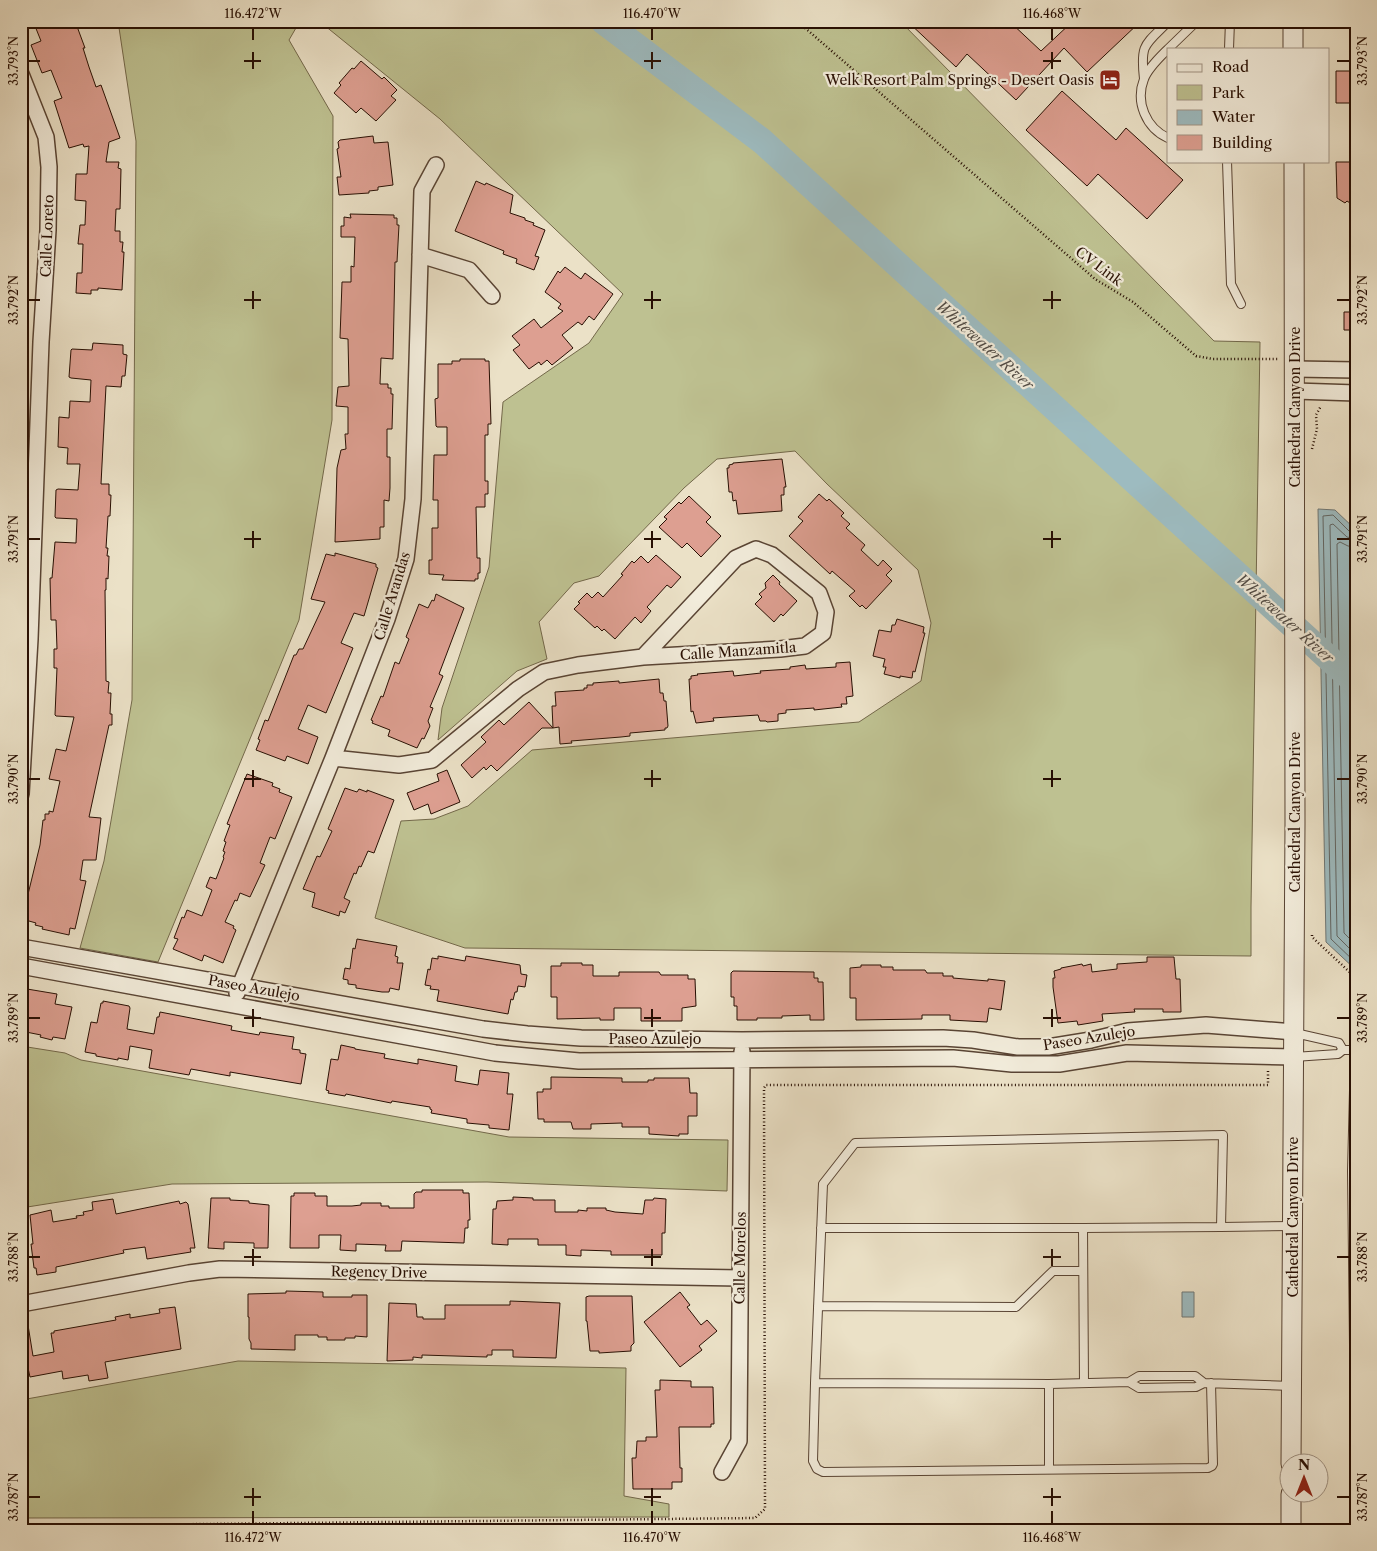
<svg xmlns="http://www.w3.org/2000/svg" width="1377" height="1551" viewBox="0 0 1377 1551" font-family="'Libre Caslon Text',serif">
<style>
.green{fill:#bec191;stroke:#73684a}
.water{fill:#9dbbc0;stroke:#6e7674}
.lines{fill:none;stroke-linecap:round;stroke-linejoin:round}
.shore{stroke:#626562;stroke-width:1}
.river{stroke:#9dbbc0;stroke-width:26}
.building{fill:#dd9f91;stroke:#280f03}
.service-casing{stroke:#594434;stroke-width:10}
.minor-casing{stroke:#594434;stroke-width:18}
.tertiary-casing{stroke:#594434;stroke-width:21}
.path{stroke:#280f03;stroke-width:2.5;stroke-dasharray:1 2.5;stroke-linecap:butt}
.service{stroke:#f2ecdb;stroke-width:8}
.minor{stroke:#f2ecdb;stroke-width:15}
.tertiary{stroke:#f2ecdb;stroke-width:19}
.ticks{fill:none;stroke:#280f03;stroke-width:2}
.labels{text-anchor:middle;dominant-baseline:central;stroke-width:4.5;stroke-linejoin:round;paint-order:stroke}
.poi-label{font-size:14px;fill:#280f03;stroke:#f2ecdb;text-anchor:end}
.street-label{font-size:14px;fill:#280f03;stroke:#f2ecdb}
.water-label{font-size:15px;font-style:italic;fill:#514b45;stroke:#f2ecdb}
.neatline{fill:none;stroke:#280f03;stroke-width:2}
.ticks-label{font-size:12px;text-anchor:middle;fill:#280f03}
</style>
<rect width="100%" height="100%" fill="#ebe1c7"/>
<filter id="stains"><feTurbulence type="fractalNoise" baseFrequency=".004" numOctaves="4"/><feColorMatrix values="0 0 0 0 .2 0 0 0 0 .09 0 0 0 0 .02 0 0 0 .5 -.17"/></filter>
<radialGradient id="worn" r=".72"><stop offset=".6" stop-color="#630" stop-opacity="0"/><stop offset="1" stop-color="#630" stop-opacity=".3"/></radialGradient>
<path class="green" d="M118 21H300L289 40 333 116 332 420 299 620 158 962 80 948 104 861 132 700 136 141Z
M319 21H900L1214 341 1260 342 1251 907V956L465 948 375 918 401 821 434 819 468 806 532 750 859 722 921 681 931 623 918 570 827 484 795 451 717 459 684 488 599 576 574 583 539 622 547 659 517 671 438 740 442 708 489 567 503 402 589 343 623 294 440 119Z
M21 1046 65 1053 81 1060 509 1137 728 1140 727 1191 487 1182 172 1184 21 1208Z
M238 1361 626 1368 624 1496 669 1504V1517L21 1518V1400Z"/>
<path class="water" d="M1318 509 1335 510 1356 530V970L1326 942Z
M1182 1292H1194V1317H1182Z"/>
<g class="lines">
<path class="shore" d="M1356 533 1350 532 1333 515 1323 516 1331 939 1356 963
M1356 539 1347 537 1333 524 1330 525 1337 936 1356 955
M1356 547 1348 546 1340 542 1337 544 1344 933 1356 945"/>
<path class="river" d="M603 21 762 141 1356 683"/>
</g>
<path class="building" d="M47 21H75L85 48H83L89 67 96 87 101 85 120 138 109 142 106 162H119L118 168 121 169 120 209H116L115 231H120V242H123L122 252H124L122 290 98 288V290H91V294L76 293 77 273H82L83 244H78L80 225H85L86 201 75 200 76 174H87L89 146 84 147 83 144 69 148 54 101 62 98 51 70 42 73 31 45 41 41 35 26Z
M907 21H1009L1041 51 1073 21H1141L1087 72 1064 48 1016 100 967 54 956 67Z
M361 61 382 79 384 77 397 90 391 96 396 100 376 121 361 108 356 113 334 93 341 85 339 83 352 68 354 69Z
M1336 71H1356V103H1336Z
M1062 91 1116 140 1126 128 1183 180 1147 219 1098 174 1087 186 1026 130Z
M373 136 374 143 388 142 393 185 378 187V190L369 191V193L339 195 337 177H341L337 149 339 148 338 142 340 140Z
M1336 162H1351V174H1356V207L1347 201 1345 203 1337 198Z
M476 181 485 185 486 183 513 195 510 213 525 218V220L534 223 533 225 545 230 535 256 539 257 534 270 516 263 517 259 503 254 504 251 455 231Z
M350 214 394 215V218H397V225H399L397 262H395L393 359 381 358 380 384H388V388H391V394H393L392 429H387V457H390V488L389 501 384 500V527H380V539L335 542 337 468 341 450 346 449 345 434H348V407L336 406 338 387 349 386 348 339 340 338 342 282H351V266L354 267 355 237H341V226H344V217L351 218Z
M565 267 581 279 585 273 613 294 594 320 589 316 582 325 578 322 562 335 573 348 552 365 547 360 541 365 539 362 529 369 513 350 520 345 512 336 534 319 541 328 563 311 558 308 561 304 545 292 558 271 560 273Z
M1344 312H1356V330H1344Z
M93 343 123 345V354L127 355 125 376H122L121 387 106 386 101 484H109V495H111L110 516H108L106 548H108L107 556H109L108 579 106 578V590H105L106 681 109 682 108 693H111L110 714H112V725H109L89 817 101 818 96 860H83L80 880 86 881 75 929 70 928 69 935 42 929 43 927 35 925 36 923 22 919 40 845 43 820H45V814H49V811L53 812 60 781 49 779 56 749 66 751 74 717 56 716 55 715 57 668H54V649H57L56 620H51L50 578H52L55 542 76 543 77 519 56 518 55 517 56 490 58 489 78 490 80 464H67L68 448 58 447 59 417 69 418 70 401 90 402 91 380 71 378 69 377 71 350 72 349 92 350Z
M460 359H485V361H489L491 424H488V435H485V481H488V494H485V507H476L477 558H480V573H478V579H475V581L442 580 444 575 429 574V560H432V528H438V500H433L434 455H447V427H437L436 426 435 399 438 398V364H452V361H460Z
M782 459 786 487H784V495H781L782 511 738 514 736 500 733 501 732 492H729L727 468H729V465L733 464V463Z
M819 494 827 501 829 499 844 513 841 516 850 524 846 528 865 545 861 550 878 566 883 560 892 569 886 575 892 581 866 609 862 605 860 607 849 596 855 591 832 571 830 574 789 536 803 521 798 517Z
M689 496 711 517 706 522 721 536 701 557 687 543 682 548 659 527 667 519 664 517 679 502 681 504Z
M335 553 376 564V567L378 568 364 616 354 613 341 643 353 648 326 713 308 705 298 729 318 737 308 764 287 756 285 761 256 750 260 740 258 739 265 720 268 721 294 655H296L299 649H303L325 602 311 599 326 554 335 556Z
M656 555 681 577 671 588 667 585 647 607 651 611 641 623 635 617 615 639 604 629 602 631 597 626 595 628 574 609 580 603 578 602 587 593 592 598 598 592 603 597 623 575 621 574 632 561 634 563 641 556 648 563Z
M773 575 780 582 779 584 797 601 783 616 781 614 774 622 755 604 762 597 759 594 766 588 765 583Z
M436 594 464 608 439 674 443 676 430 707 433 708 428 721 430 726 424 739 422 738 417 748 388 736 390 730 372 723 373 721 371 720 381 696 383 697 395 662 399 664 409 639 406 637 419 604 428 608 432 600 434 601Z
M897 619 924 627 923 633H925L922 644 915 672 913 671 912 678 900 676V678L884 674 886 667H883L885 659 873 656 879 630 891 632 892 625H895Z
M850 662 853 696 846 697 847 704H841L842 707 814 710V708L786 710V713L778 714V721L767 722 766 721H760L758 715 713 718 714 721 696 723 693 711 691 712 689 679H691V676L698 675 697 674 733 671 734 676 761 673 760 671 790 669V667L805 665 806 669 836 667V663Z
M659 679 660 693H663L664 701H666L668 726 667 728H665V730L630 733V736L621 737 571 741 572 743 560 744 559 727 553 728 552 706H556L555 692 584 690V688H587V685H593V683L619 681V683Z
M529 702 553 728H542L497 771 491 765 486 770 484 767 472 778 461 765 486 742 481 737 499 720 504 725Z
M447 770 460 802 431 814 428 804 414 810 407 793 439 781 437 774Z
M247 774 273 783 272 786 280 789 279 792 292 797 275 839 270 837 260 863 265 865 250 897 240 893 237 901 235 900 225 922 234 926 233 928 236 930 223 963 204 955 202 961 173 949 178 939 174 938 182 917 184 918 187 910 202 916 212 890 206 887 210 877 216 879 224 858 223 857 225 852 223 851 226 842 224 841 230 825 227 824Z
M345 788 357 792 359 789 367 792V790L394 800 374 853 368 851 361 867 359 866 356 874 354 873 344 898 350 901 345 913 340 911 339 916 312 907 315 893 303 889 317 856 320 857 332 831 328 829Z
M357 939 397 946 395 956 398 957 397 963H403L399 990 390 988 389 992H382L356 988V985L348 984V980L343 979 345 968 350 969 353 948 355 949Z
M438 956 465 961 466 956 520 965 521 974 527 975 525 987 518 986 517 992H515L513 1000 511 999 508 1014 437 1001 439 990 430 989 431 986 425 985 428 969 430 970 432 958 438 959Z
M1147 957H1174L1176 979H1180L1181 1012H1163V1009H1134L1135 1012 1102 1014 1103 1021 1078 1025 1077 1021 1058 1023 1053 987V978H1055L1054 971 1061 969V968L1082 964 1083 966 1091 964 1092 972 1117 969V964L1147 962Z
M561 963H582V965H593V976H619V972H659L661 975H688V979H695L696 1006 682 1008V1021H641V1008H614V1020H600V1018L557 1019V997H551V966H561Z
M861 965H881V967H893V970H925L927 973H943V976H953V978L988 981V979L1005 981 1001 1010 989 1008 987 1022 950 1020V1015H922V1019L856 1020V998H850V968L861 967Z
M733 971 814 972V978H818V982H823L824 1020H810V1015L782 1016V1018H757V1020H737V1006H734V997H731V973Z
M27 989 57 994 55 1004 72 1007 65 1039 53 1037 52 1040 40 1037 41 1035 21 1031V998H25Z
M103 1001 129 1006 130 1008 127 1029 154 1034 157 1017H159L160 1012 232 1026 231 1030 259 1035 260 1032 294 1037 292 1049 300 1050V1053L306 1054 301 1084 230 1072V1076L191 1069 189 1075 149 1068 152 1050 130 1046 128 1060 118 1058V1060L96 1056V1054L85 1052 91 1022 97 1023 101 1003H103Z
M341 1045 355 1048V1049L385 1054 384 1058 418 1064V1059L457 1066 455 1081 478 1085 480 1070 509 1073 507 1094H513L509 1130 489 1128V1125L467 1123V1119L431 1113 432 1110 430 1109V1107L392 1101 391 1103 346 1094 345 1096 328 1093 329 1091 326 1090 331 1059 338 1060Z
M551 1077 622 1078V1082H648V1080H654V1078H689L690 1093H697V1116H688V1134H679V1136L649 1134V1127H622V1123L591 1124V1129H573L571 1122H544V1119H538L537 1092H543V1089H551Z
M422 1190H463V1193H469L470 1220H468V1228H465L464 1243 402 1241 401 1251H385L386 1245 356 1244V1251L340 1250 341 1235H319V1248H290L291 1196H294V1193H315V1196H327V1206H352L361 1205V1203H381V1206H389V1208H414V1194L416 1192H422Z
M513 1197 533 1198V1200H555V1212H578V1210L587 1211V1208H606V1210L615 1212 643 1214 645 1200H653L654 1198 666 1199 665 1233H662V1255H611V1251L581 1250V1256L566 1255V1245H538V1239H508V1245L492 1244 493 1209H496L497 1201 513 1200Z
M211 1198H230V1200L249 1201V1203L269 1205 268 1248H254V1243L224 1242V1249L208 1248Z
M113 1199 116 1214 179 1201 180 1204 186 1202 188 1204 195 1248H190L191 1252 147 1259 145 1247 123 1250 124 1253 56 1267V1272L37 1275 36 1268H34L31 1244H33L30 1215 51 1210 53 1222 77 1218 76 1216 84 1215 83 1212 93 1210 92 1202Z
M286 1291 323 1292V1297H352V1295H367V1337L355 1336V1338H345V1340H327V1337H318V1335H295V1350L251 1349V1343L249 1339V1317H248V1294L286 1293Z
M680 1292 690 1305 687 1307 701 1325 707 1320 717 1331 699 1346 702 1350 680 1367 644 1322Z
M589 1296H632L634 1343 631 1346V1351L599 1353V1351H590L587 1321H586V1297Z
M510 1301 560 1303 556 1358 513 1357V1350H492V1355H487V1357L422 1355V1358L413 1357V1360L387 1361 389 1303 416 1304 417 1317H423V1319H445V1305H510Z
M175 1307 181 1349 105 1362 108 1378 89 1381 88 1375 63 1379 62 1371 30 1377 28 1368 21 1370V1326L28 1325 33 1356 54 1352 51 1333H54V1331L116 1320 115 1317 130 1314V1318L160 1313 159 1309Z
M660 1380 691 1381V1387H713L714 1424H711V1427H679L680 1468H682V1482H672V1489H633L632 1458H636L637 1441H646V1437H657L655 1390H660Z"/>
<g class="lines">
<g class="service-casing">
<path id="service" d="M1168 49C1160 57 1148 68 1144 79 1135 102 1146 128 1168 138
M1168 49 1197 21
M1229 49 1230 21
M1144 79C1140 43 1145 45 1169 21
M1227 161 1231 284 1241 304
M1295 1033 1339 1043 1343 1050
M1355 1050 1352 1171 1354 1345H1356
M1294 1057 1338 1054 1343 1050H1356
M821 1228H1083
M818 1306 1016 1307 1053 1271H1083
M1129 1382 1139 1376H1195L1204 1383
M815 1383 813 1461 817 1469 823 1472 1208 1468 1212 1466 1213 1464 1211 1383
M1084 1383 1083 1228 1221 1227
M1292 1386 1204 1383 1196 1387 1139 1388 1129 1382 1049 1384 815 1383 823 1184 855 1143 1223 1135 1221 1227 1292 1226
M1049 1469V1384"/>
</g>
<g class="minor-casing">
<path id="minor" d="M21 74 46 137 49 167 48 230 41 342 30 639 21 794
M420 255 469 270 492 296
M1295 369 1356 370
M1295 391 1356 393
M756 549 772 555 819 593 826 612 823 633 805 646 780 649 643 657 736 558Z
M333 758 399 765 432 760 518 689 544 672 578 665 643 657
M21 947 483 1029 527 1034 581 1038 742 1040 943 1038 973 1040 1018 1047H1048L1091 1040 1128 1031 1206 1025 1294 1032
M21 966 495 1053 579 1061 953 1058 1012 1064H1059L1127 1053 1294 1057
M237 993 333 758 387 619 406 559 413 499 422 191 436 165
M21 1304 189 1273 220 1269 740 1278
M722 1472 739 1441 742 1051"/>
</g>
<g class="tertiary-casing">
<path id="tertiary" d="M1293 21V49
M1291 1464 1295 824 1294 161
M1291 1530V1494"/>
</g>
<path class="path" d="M797 21 1095 279 1133 302 1196 356 1213 359H1278
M1312 449 1317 429 1316 415 1321 406
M1312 935V937L1356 978
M21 1526 755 1518 765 1509 764 1088 766 1085H1268V1071"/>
<use href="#service" class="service"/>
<use href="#minor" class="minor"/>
<use href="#tertiary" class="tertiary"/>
</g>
<path class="ticks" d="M253 28V40M652 28V40M1052 28V40M253 52V69M652 52V69M1052 52V69M28 61H40M244 61H261M644 61H661M1043 61H1061M1337 61H1350M253 291V309M652 291V309M1052 291V309M28 300H40M244 300H261M644 300H661M1043 300H1061M1337 300H1350M253 531V548M652 531V548M1052 531V548M28 539H40M244 539H261M644 539H661M1043 539H1061M1337 539H1350M253 770V787M652 770V787M1052 770V787M28 779H40M244 779H261M644 779H661M1043 779H1061M1337 779H1350M253 1009V1027M652 1009V1027M1052 1009V1027M28 1018H40M244 1018H261M644 1018H661M1043 1018H1061M1337 1018H1350M253 1249V1266M652 1249V1266M1052 1249V1266M28 1257H40M244 1257H261M644 1257H661M1043 1257H1061M1337 1257H1350M253 1488V1506M652 1488V1506M1052 1488V1506M28 1497H40M244 1497H261M644 1497H661M1043 1497H1061M1337 1497H1350M253 1511V1524M652 1511V1524M1052 1511V1524"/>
<defs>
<g id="hotel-square" transform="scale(1.125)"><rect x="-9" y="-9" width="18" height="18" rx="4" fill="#8f2418" stroke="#f2ecdb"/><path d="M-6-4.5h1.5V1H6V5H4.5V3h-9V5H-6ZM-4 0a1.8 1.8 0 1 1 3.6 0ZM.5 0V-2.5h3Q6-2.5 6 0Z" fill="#fff"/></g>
</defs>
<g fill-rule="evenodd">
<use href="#hotel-square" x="1110" y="80"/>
</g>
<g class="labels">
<g class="poi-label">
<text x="1094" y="80">Welk Resort Palm Springs - Desert Oasis</text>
</g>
<g class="street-label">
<text transform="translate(47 236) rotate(-88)">Calle Loreto</text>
<text transform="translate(1099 266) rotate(37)">CV Link</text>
<text transform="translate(1295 407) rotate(-90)">Cathedral Canyon Drive</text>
<text transform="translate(392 596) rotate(-73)">Calle Arandas</text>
<text transform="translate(738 651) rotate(-4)">Calle Manzamitla</text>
<text transform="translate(1295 812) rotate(-90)">Cathedral Canyon Drive</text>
<text transform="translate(254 988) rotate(10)">Paseo Azulejo</text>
<text transform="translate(1089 1038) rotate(-9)">Paseo Azulejo</text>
<text x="655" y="1039">Paseo Azulejo</text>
<text transform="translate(1293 1217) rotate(-90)">Cathedral Canyon Drive</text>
<text transform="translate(740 1258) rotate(-89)">Calle Morelos</text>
<text transform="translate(379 1272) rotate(1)">Regency Drive</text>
</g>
<g class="water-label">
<text transform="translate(985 345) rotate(42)">Whitewater River</text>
<text transform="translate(1285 618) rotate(42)">Whitewater River</text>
</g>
</g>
<rect width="1377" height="1551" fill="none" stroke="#ebe1c7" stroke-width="55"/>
<rect x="1167" y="48" width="162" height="115" fill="#f2ecdb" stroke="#a19485"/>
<rect x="1177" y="64" width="25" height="8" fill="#f2ecdb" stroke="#a19485"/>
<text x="1212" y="72" font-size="15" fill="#280f03">Road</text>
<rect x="1177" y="85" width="25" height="15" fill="#bec191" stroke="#a19485"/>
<text x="1212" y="98" font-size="15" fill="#280f03">Park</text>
<rect x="1177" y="110" width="25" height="15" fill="#9dbbc0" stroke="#a19485"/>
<text x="1212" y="122" font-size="15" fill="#280f03">Water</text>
<rect x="1177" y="135" width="25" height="15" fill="#dd9f91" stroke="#a19485"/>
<text x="1212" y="148" font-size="15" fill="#280f03">Building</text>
<g transform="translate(1304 1478)"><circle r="24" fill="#f2ecdb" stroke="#a19485"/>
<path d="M0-4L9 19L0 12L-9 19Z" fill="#8f2418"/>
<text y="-8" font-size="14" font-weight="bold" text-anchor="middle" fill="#280f03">N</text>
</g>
<rect x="28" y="28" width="1322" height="1496" class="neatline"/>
<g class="ticks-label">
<text x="253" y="18">116.472°W</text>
<text x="652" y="18">116.470°W</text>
<text x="1052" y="18">116.468°W</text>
<text transform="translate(14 61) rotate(-90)" y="4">33.793°N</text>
<text transform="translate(1363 61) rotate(-90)" y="4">33.793°N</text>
<text transform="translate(14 300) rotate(-90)" y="4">33.792°N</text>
<text transform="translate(1363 300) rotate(-90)" y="4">33.792°N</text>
<text transform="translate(14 539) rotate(-90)" y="4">33.791°N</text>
<text transform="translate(1363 539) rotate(-90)" y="4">33.791°N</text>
<text transform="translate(14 779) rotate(-90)" y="4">33.790°N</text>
<text transform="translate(1363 779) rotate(-90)" y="4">33.790°N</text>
<text transform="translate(14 1018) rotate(-90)" y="4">33.789°N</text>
<text transform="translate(1363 1018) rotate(-90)" y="4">33.789°N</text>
<text transform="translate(14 1257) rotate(-90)" y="4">33.788°N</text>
<text transform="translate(1363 1257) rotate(-90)" y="4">33.788°N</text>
<text transform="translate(14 1497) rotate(-90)" y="4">33.787°N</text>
<text transform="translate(1363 1497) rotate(-90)" y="4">33.787°N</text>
<text x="253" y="1542">116.472°W</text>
<text x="652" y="1542">116.470°W</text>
<text x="1052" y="1542">116.468°W</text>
</g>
<rect width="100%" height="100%" filter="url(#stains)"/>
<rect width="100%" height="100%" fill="url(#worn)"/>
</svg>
